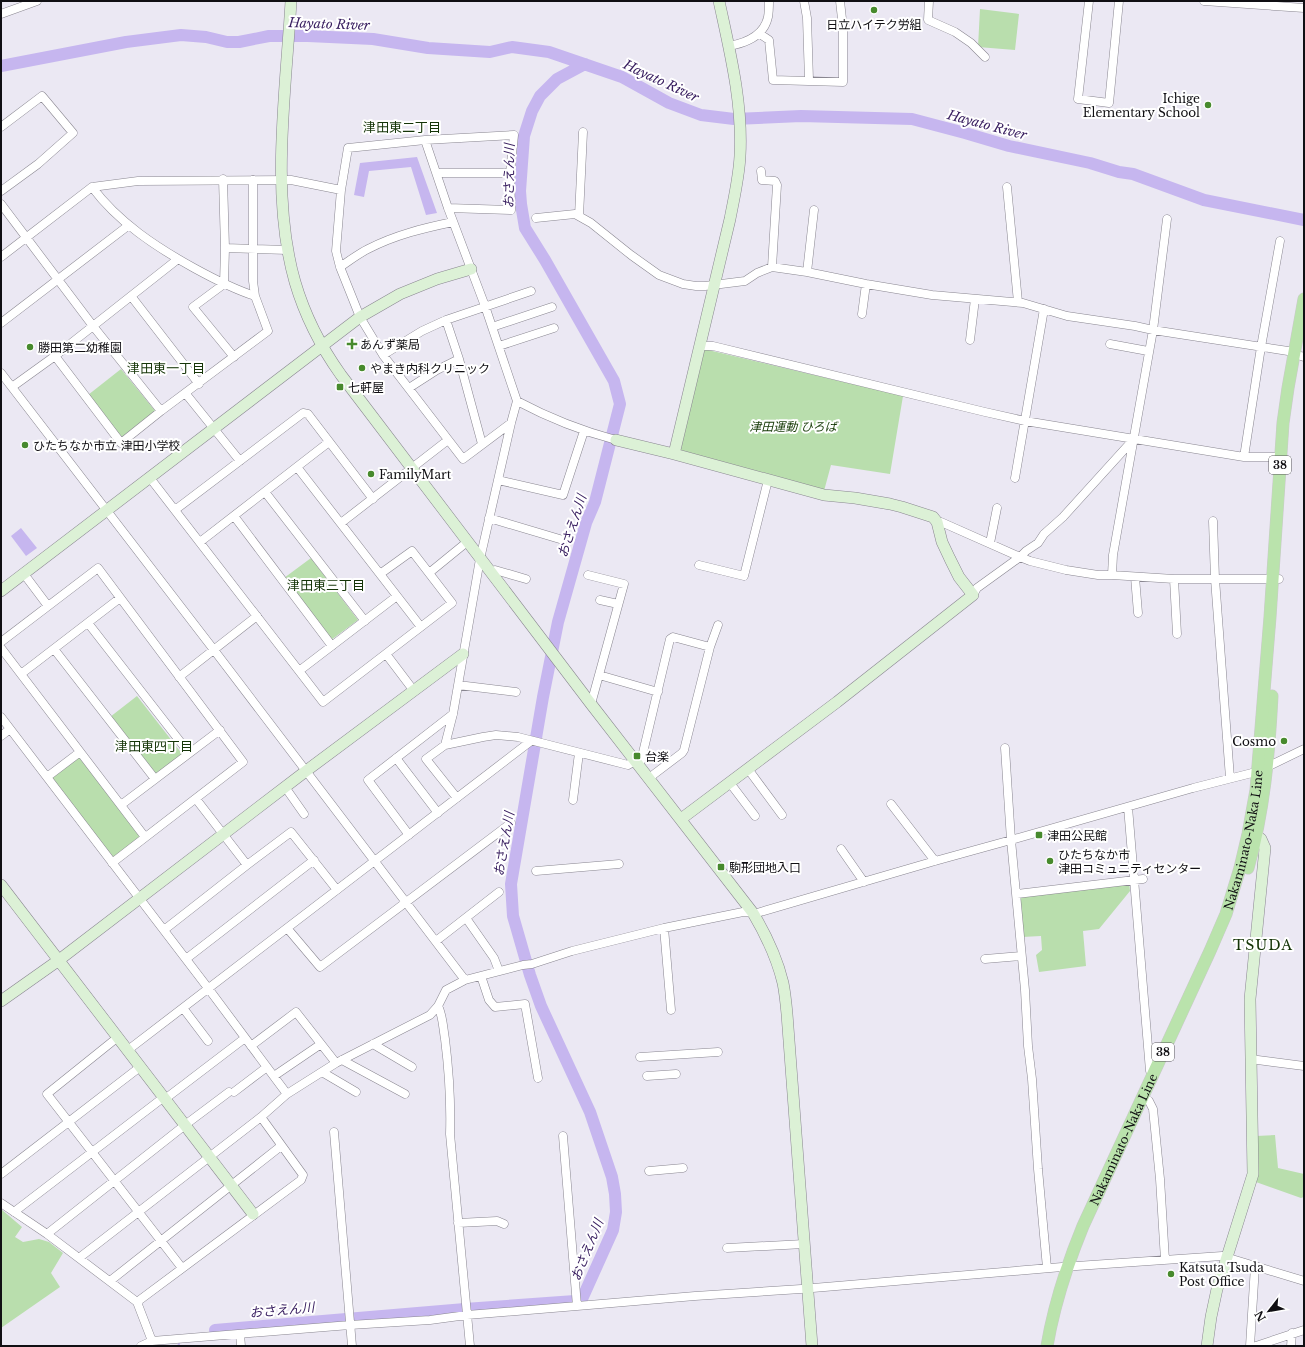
<svg xmlns="http://www.w3.org/2000/svg" width="1305" height="1347" viewBox="0 0 1305 1347" font-family="'Libre Baskerville','Noto Sans JP',serif">
<style>
.green{fill:#b9dead}
.water{fill:#c6b6ef}
.lines{fill:none;stroke-linecap:round;stroke-linejoin:round}
.stream{stroke:#c6b6ef;stroke-width:2}
.river{stroke:#c6b6ef;stroke-width:12}
.street-casing{stroke:#898690;stroke-width:9}
.secondary-casing{stroke:#898690;stroke-width:12}
.primary-casing{stroke:#cacacb;stroke-width:13}
.street{stroke:#fff;stroke-width:8}
.secondary{stroke:#dcf1d6;stroke-width:11}
.primary{stroke:#bae3ac;stroke-width:12}
.poi-dot{fill:#478a2d;stroke:#fff;stroke-width:1.5}
.labels{text-anchor:middle;dominant-baseline:central;stroke-width:4;stroke-linejoin:round;paint-order:stroke}
.shield{fill:#fff;stroke:#58575a;stroke-width:1}
.shield-label{font-size:11px;font-weight:bold;fill:#100f13}
.poi-label{font-size:12px;fill:#100f13;stroke:#fff;text-anchor:start}
.park-label{font-size:12px;font-style:italic;fill:#133703;stroke:#fff}
.street-label{font-size:12px;fill:#100f13;stroke:#fff}
.water-label{font-size:13px;font-style:italic;fill:#3a2061;stroke:#fff}
.neighbourhood-label{font-size:13px;fill:#153508;stroke:#fff}
.quarter-label{font-size:14px;letter-spacing:1px;fill:#153508;stroke:#fff}
</style>
<rect width="100%" height="100%" fill="#ebe8f3"/>
<path class="green" d="M980 9 1019 14 1015 50 978 47Z
M704 349 903 396 890 474 831 465 824 491 680 452Z
M121 369 156 412 122 440 88 395Z
M311 558 358 620 331 640 284 578Z
M137 696 183 755 156 776 110 717Z
M79 757 142 838 114 858 51 778Z
M1129 882 1130 891 1099 929 1083 931 1086 966 1039 972 1036 955 1042 950 1041 936 1022 937 1018 897Z
M1275 1135 1278 1168 1304 1174V1197L1301 1198 1256 1182V1136Z
M1 1209 22 1227 15 1237 23 1242 39 1239 49 1242 63 1253 51 1273 60 1287 1 1328Z"/>
<path class="water" d="M417 157 437 213 426 215 411 167 369 171 364 197 354 195 360 163Z
M21 528 37 548 26 556 11 536Z"/>
<g class="lines">
<path class="stream" d="M178 1346 179 1344"/>
<path class="river" d="M1 66 126 42 181 35 206 37 227 42H239L269 36H308L373 39 428 48 490 52 512 47 549 52 622 77 669 103 701 115 734 119 801 116 912 119 965 133 1009 146 1090 163 1119 172 1133 174 1204 200 1304 220
M215 1330 465 1309 575 1301 582 1299 613 1230 616 1212 615 1194 612 1177 590 1112 541 1006 530 975 513 916 511 884 543 697 558 622 586 523 595 502 620 404 614 381 545 260 525 228 521 204 520 191 524 136 532 111 540 96 557 79 585 64"/>
<g class="street-casing">
<path id="street" d="M804 1 807 18 809 80
M929 1 928 20 955 32 971 43 985 57
M1089 1 1078 99 1109 103 1119 1
M1204 1 1304 8
M1 14 37 1
M760 34 769 40 773 80 843 82V28L840 1
M729 46C746 43 764 36 768 17 769 12 769 6 769 1
M1 127 42 96 73 133 38 164 1 191
M425 140 448 208 485 306 517 401 511 423 480 559 453 714 445 745
M761 171 762 180 775 181 777 185 772 267
M437 173H510
M223 179 225 248 288 250
M92 187C118 222 156 247 194 268 214 279 233 289 255 296
M1007 187 1018 302
M1 204 93 326 161 411
M448 208 511 210 510 173 514 135 425 140 348 148 341 190 336 251 340 267 360 317 383 355 463 459 511 423
M579 216 583 132
M536 218 575 214 591 223 631 255 659 275 683 284 696 286H705L745 281 757 273 772 267 807 272 866 284 932 295 1023 303 1067 316 1135 326 1153 330 1288 351 1294 353
M225 248 224 284 193 307 234 357
M1 257 92 187 138 181 291 180 341 190
M340 267C349 261 358 254 368 249 395 235 424 228 453 222
M807 272 814 210
M131 296 199 384
M862 314 866 284
M446 320 459 359 482 444
M1 323 129 225
M492 327 552 307
M970 340 975 299
M1110 344 1148 351
M499 346 554 328
M700 346H713L985 412 1025 421 1244 457H1280
M383 355 422 331 446 320 531 291
M55 356 121 443 161 411 268 331 255 296 253 281V180
M1301 356 1304 357
M1 373 214 650 465 980
M12 387 55 356 178 259
M409 388 437 370 459 359
M186 394 240 461
M517 401C549 418 582 431 616 440
M1244 457 1261 347 1280 241
M297 467 421 627
M150 478 323 702 452 603 412 551 380 574
M1015 478 1044 309
M498 480 563 495 584 431
M265 492 365 621
M175 510 303 413 308 414 373 499
M234 516 332 646
M489 518 563 540
M1213 521 1215 579 1230 778
M937 522H941L1020 557 1026 551 1038 543 1044 534 1063 517 1132 441
M341 523 448 440
M200 542 329 442
M990 543 997 508
M699 565 744 576 768 480
M491 572 495 570 526 579
M429 573 467 542
M24 574 48 606
M588 575 624 584 591 704
M1112 575 1113 555 1153 330 1167 219
M1135 577 1138 613
M1174 579 1177 634
M973 595 977 588 1020 557 1030 561 1066 570 1098 575H1112L1174 579H1279
M600 600 618 604
M88 623 189 753
M1 642 98 568 243 762 112 863
M1 648 145 837
M54 649 155 779
M386 654 414 691
M299 671 397 596
M21 674 120 598
M599 675 658 692
M179 677 257 616
M458 685 516 692
M1 717 208 988 287 1094
M1 736 10 729
M1005 748 1011 840 1025 990 1028 1046 1032 1079 1038 1169 1047 1268
M396 758 438 813
M639 765 641 761 670 639 673 637 710 647
M748 769 782 815
M47 777 80 752
M649 778 682 753 684 750 710 647 718 625
M730 783 755 816
M285 787 304 814
M457 798 426 759 445 745 483 737 496 735 518 737 628 765 635 761
M196 799 247 865 291 832 337 890
M573 800 579 753
M891 804 935 861
M121 805 220 730
M1128 807 1150 1071 1153 1074
M409 835 368 780 453 714
M841 849 864 882
M536 871 619 864
M1017 894 1143 879
M466 918 494 958 499 971
M287 928 320 967 511 823
M664 928 671 1010
M164 930 247 865
M436 941 499 892
M186 959 314 860
M985 959 1021 956
M481 976 489 1000 495 1007 525 1004 538 1078
M438 1006C443 1016 443 1028 445 1039 449 1071 451 1102 450 1134L470 1346
M183 1008 208 1041
M118 1037 47 1094 182 1268
M373 1044 412 1067
M251 1046 296 1012 336 1063
M128 1050 531 741
M640 1057 718 1052
M1250 1059 1304 1066
M342 1060 405 1094
M322 1072 356 1092
M274 1076 321 1044
M647 1076 676 1074
M234 1092 267 1067
M165 1099 245 1038
M1149 1101 1153 1109 1160 1179 1165 1260
M334 1132 352 1346
M563 1136 577 1306
M649 1171 683 1168
M1 1174 140 1067
M1 1203 47 1234 137 1302 152 1341 350 1325 430 1320 467 1315 577 1306 695 1296 801 1289 1062 1267 1222 1256 1304 1281
M14 1212 164 1097
M458 1223 497 1221 504 1224
M47 1234 185 1125 229 1092
M727 1248 804 1244
M79 1258 261 1117 287 1094 336 1063 430 1015 438 1006 446 990 465 980 523 965 532 964 572 951 664 928 743 912 757 913 935 861 1011 840 1193 788 1252 773 1267 767 1304 749
M110 1281 281 1146
M137 1302 301 1180 303 1175 261 1117
M240 1334 241 1346
M141 1346 152 1341
M1250 1346 1255 1266
M1256 1346 1304 1330
M1291 1346 1292 1333"/>
</g>
<g class="secondary-casing">
<path id="secondary" d="M291 1C286 91 270 195 295 282 305 316 321 347 341 375L591 704 753 913C766 935 777 958 783 983 785 993 786 1003 787 1014L812 1346
M616 440 674 454 824 495 855 498 890 504 902 507 933 517 937 522 942 542 950 559 959 577 973 595 837 702 681 819
M674 454 730 219C734 198 739 177 740 156 743 104 730 52 719 1
M1 591 360 317 400 294 437 279 471 269
M1 885 253 1214
M1 1001 59 960 306 771 463 654
M1207 1346 1211 1317 1217 1289 1253 1174 1250 999 1265 848 1261 839 1256 836"/>
</g>
<g class="primary-casing">
<g id="primary">
<path d="M1248 868C1264 811 1269 754 1272 696"/>
<path id="s1" d="M1047 1346C1054 1305 1067 1265 1083 1226L1210 951 1226 914 1240 868 1248 834 1256 790 1270 617 1283 423 1288 388 1304 299"/>
</g>
</g>
<use href="#street" class="street"/>
<use href="#secondary" class="secondary"/>
<use href="#primary" class="primary"/>
</g>
<g class="poi-dot">
<circle cx="874" cy="10" r="4"/>
<circle cx="1208" cy="105" r="4"/>
<path d="M350 338h4v4h4v4h-4v4h-4v-4h-4v-4h4z"/>
<circle cx="30" cy="347" r="4"/>
<circle cx="362" cy="368" r="4"/>
<rect x="336" y="383" width="8" height="8" rx="2"/>
<circle cx="25" cy="445" r="4"/>
<circle cx="371" cy="474" r="4"/>
<circle cx="1284" cy="741" r="4"/>
<rect x="633" y="752" width="8" height="8" rx="2"/>
<rect x="1035" y="831" width="8" height="8" rx="2"/>
<circle cx="1050" cy="861" r="4"/>
<rect x="717" y="863" width="8" height="8" rx="2"/>
<circle cx="1171" cy="1274" r="4"/>
</g>
<g class="labels">
<g class="shield">
<rect x="1269" y="456" width="22" height="18" rx="3"/>
<rect x="1152" y="1043" width="22" height="18" rx="3"/>
</g>
<g class="shield-label">
<text x="1280" y="465">38</text>
<text x="1163" y="1052">38</text>
</g>
<g class="poi-label">
<text x="874" y="24" text-anchor="middle">日立ハイテク労組</text>
<text x="1200" y="98" text-anchor="end">Ichige<tspan x="1200" dy="14">Elementary School</tspan></text>
<text x="360" y="344">あんず薬局</text>
<text x="38" y="347">勝田第二幼稚園</text>
<text x="370" y="368">やまき内科クリニック</text>
<text x="348" y="387">七軒屋</text>
<text x="33" y="445">ひたちなか市立 津田小学校</text>
<text x="379" y="474">FamilyMart</text>
<text x="1276" y="741" text-anchor="end">Cosmo</text>
<text x="645" y="756">台楽</text>
<text x="1047" y="835">津田公民館</text>
<text x="1058" y="854">ひたちなか市<tspan x="1058" dy="14">津田コミュニティセンター</tspan></text>
<text x="729" y="867">駒形団地入口</text>
<text x="1179" y="1267">Katsuta Tsuda<tspan x="1179" dy="14">Post Office</tspan></text>
</g>
<g class="park-label">
<text x="793" y="426">津田運動 ひろば</text>
</g>
<g class="street-label">
<text stroke="none"><textPath href="#s1" startOffset="545">Nakaminato-Naka Line</textPath></text>
<text stroke="none"><textPath href="#s1" startOffset="221">Nakaminato-Naka Line</textPath></text>
</g>
<g class="water-label">
<text transform="translate(329 24) rotate(2)">Hayato River</text>
<text transform="translate(661 81) rotate(25)">Hayato River</text>
<text transform="translate(987 125) rotate(15)">Hayato River</text>
<text transform="translate(509 176) rotate(-89)">おさえん川</text>
<text transform="translate(572 526) rotate(-72)">おさえん川</text>
<text transform="translate(504 844) rotate(-80)">おさえん川</text>
<text transform="translate(587 1250) rotate(-68)">おさえん川</text>
<text transform="translate(282 1310) rotate(-5)">おさえん川</text>
</g>
<g class="neighbourhood-label">
<text x="402" y="127">津田東二丁目</text>
<text x="166" y="368">津田東一丁目</text>
<text x="326" y="585">津田東三丁目</text>
<text x="154" y="746">津田東四丁目</text>
</g>
<g class="quarter-label">
<text x="1263" y="945">TSUDA</text>
</g>
</g>
<rect width="1305" height="1347" fill="none" stroke="#100f13" stroke-width="4"/>
<g transform="translate(1269 1311) rotate(239)" stroke="#ffffff" stroke-width="3" paint-order="stroke">
<path d="M0-3L7 15L0 10L-7 15Z" fill="#100f13"/>
<text y="-6" font-size="11" font-weight="bold" text-anchor="middle" fill="#100f13">N</text>
</g>
</svg>
